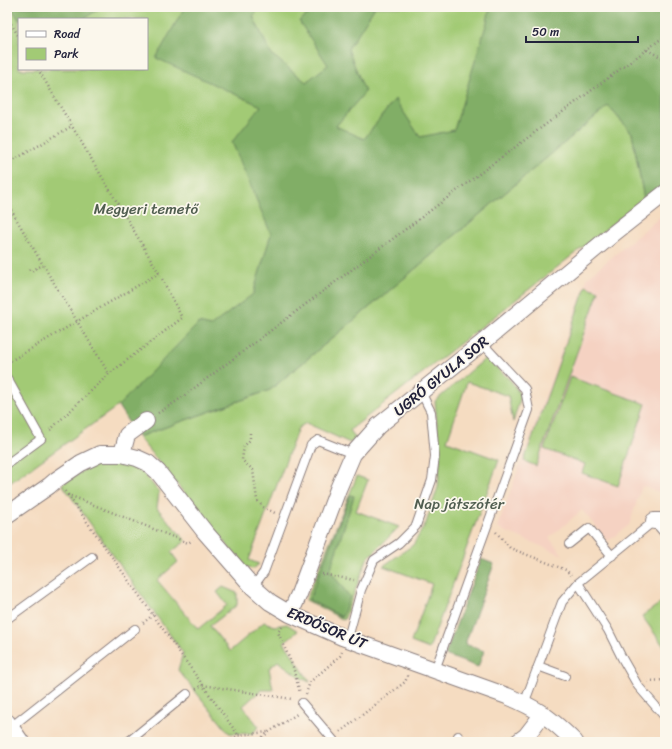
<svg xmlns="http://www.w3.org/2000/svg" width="672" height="749" viewBox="0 0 672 749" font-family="Sriracha,sans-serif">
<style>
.built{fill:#f5d2c2}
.green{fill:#a2ca75;stroke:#627658;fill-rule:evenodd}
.forest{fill:#81ae66;stroke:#526850}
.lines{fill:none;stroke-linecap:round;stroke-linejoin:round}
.lane-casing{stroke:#8c7f7e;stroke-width:10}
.street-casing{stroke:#8c7f7e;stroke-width:18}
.path{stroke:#8c7f7e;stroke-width:2.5;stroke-dasharray:1 3;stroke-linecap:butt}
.lane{stroke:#fff;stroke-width:8}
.street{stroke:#fff;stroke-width:16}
.labels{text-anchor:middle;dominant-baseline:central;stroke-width:3.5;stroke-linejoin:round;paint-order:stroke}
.park-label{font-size:15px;fill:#4f5d4f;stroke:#fbf7ec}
.street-label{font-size:15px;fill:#22223b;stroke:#fbf7ec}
</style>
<rect width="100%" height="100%" fill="#fbf7ec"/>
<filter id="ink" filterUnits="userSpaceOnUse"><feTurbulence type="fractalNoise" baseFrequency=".025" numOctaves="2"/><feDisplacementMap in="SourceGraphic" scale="8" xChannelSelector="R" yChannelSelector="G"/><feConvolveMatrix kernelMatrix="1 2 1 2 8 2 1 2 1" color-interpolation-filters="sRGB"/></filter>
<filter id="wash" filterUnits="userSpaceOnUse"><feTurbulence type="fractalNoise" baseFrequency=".012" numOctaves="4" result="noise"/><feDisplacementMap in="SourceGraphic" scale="16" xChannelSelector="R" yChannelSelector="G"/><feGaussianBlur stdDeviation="0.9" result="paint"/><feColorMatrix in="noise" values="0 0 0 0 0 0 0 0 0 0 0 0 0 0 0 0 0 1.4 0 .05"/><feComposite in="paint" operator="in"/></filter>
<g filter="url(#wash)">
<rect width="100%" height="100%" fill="#f5dcc1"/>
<path class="built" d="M665 213V494L642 486 629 525 608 541 582 510 549 538 563 555 497 528 588 277Z"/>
<path class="green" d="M7 7H515L499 114 118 406 7 485ZM19 19H147V69H19Z
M608 106 632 133 644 199 350 430 356 439 350 443 306 423 298 428 249 560 259 564 253 569 246 568 138 437 270 390 383 296Z
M586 286 599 291 536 466 524 461Z
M486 358 511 381 521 396 513 422 508 396 467 382 447 441 499 460 429 649 411 642 432 584 383 566 413 545 426 523 438 487 440 460 435 401Z
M570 377 646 404 618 486 582 473 585 464 544 449Z
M114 462 129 463 143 473 159 492 157 508 186 541 171 552 178 562 157 580 198 629 227 605 217 592 223 587 237 593V605L210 626 230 651 264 622 275 626 287 624 298 631 284 642 310 682 301 678 278 661 269 668 273 690H261L243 706 259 727 251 734 229 733 178 670 183 653 62 484 95 463Z
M357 476 368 480 356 511 399 527 367 559 344 620 306 600Z
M665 600V648L642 616Z"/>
<path class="forest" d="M11 7H102L83 19H19V20Z
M188 7H262L253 16 271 54 306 82 328 65 299 21 318 7H375L348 49 365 92 336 126 364 139 395 99 420 137 454 130 487 22 490 7H665V184L644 199 632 133 608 106 383 296 270 390 138 437 118 406 199 323 211 326 253 294 271 234 232 142 261 106 156 58 183 10Z
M350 495 354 496 330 571 350 597 342 617 309 600Z
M481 559 494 564 465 644 484 651 478 667 445 655Z"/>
</g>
<g filter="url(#ink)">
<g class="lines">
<g class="lane-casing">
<path id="lane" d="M7 378 41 439 7 464
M569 544 589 528 612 556
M578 583 608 630 622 658 638 686 665 717
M253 587 264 572 311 445 318 440 353 454
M7 619 92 557
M348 638 361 590 374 560 399 543 416 526 432 480 435 456 431 412 421 392
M538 666 565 676
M435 670 529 410 525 389 482 343
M302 703 335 742
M524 704 562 602 578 583 654 521 665 534
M11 727 135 629
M458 736 462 742
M128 742 187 694"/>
</g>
<g class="street-casing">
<path id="street" d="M122 454 127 435 146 421
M7 515 49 486 56 480 81 463 100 454H122L137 458 148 463 158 472 205 532 253 587 270 602 290 614 342 637 507 696C519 701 532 707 544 715 555 723 565 732 575 742
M654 521H665
M290 614 299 594 338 489 353 454 378 426 482 343 613 234 665 193
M7 722 21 742
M518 742 526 736 543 714"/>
</g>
<path class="path" d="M664 7 665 18
M7 17 19 37
M647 50 665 59
M38 69 159 273 182 318 109 374 49 431
M7 164 72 126
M7 203 43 265 109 374
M29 269 31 271 43 265
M7 363 159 273
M158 413 177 401 491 165 665 36
M250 433V440L244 446 242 460 253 470 257 500 263 507 275 513
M65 491 68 495 79 499 188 543 193 540
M68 495 243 742
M496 532 510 548 566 570 571 575
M322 574 354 580
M143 623 153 615
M282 627 278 632 293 667 300 693
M648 681 665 680
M196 689 202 685 292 699
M306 694 310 682 340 656 342 652
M340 732 405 682 408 675
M229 742 238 735 268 732
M256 742 269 732 297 714"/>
<use href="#lane" class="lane"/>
<use href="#street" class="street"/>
</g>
</g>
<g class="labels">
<g class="park-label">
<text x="146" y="209">Megyeri temető</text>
<text x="459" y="504">Nap játszótér</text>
</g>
<g class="street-label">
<text transform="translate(441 376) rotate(-39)">UGRÓ GYULA SOR</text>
<text transform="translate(327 628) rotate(23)">ERDŐSOR ÚT</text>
</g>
</g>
<rect width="672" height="749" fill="none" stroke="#fbf7ec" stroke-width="24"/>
<rect x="18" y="18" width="130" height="52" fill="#fbf7ec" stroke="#a4a2a5"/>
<rect x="26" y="31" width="20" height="6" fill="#ffffff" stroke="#a4a2a5"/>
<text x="54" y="38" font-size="12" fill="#22223b">Road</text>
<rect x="26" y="48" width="20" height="12" fill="#a2ca75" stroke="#a4a2a5"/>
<text x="54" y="58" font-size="12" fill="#22223b">Park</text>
<path d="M526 36v6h112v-6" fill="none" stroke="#22223b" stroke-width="2"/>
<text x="532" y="36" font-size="12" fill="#22223b" stroke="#fbf7ec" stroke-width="3" paint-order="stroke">50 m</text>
</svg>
